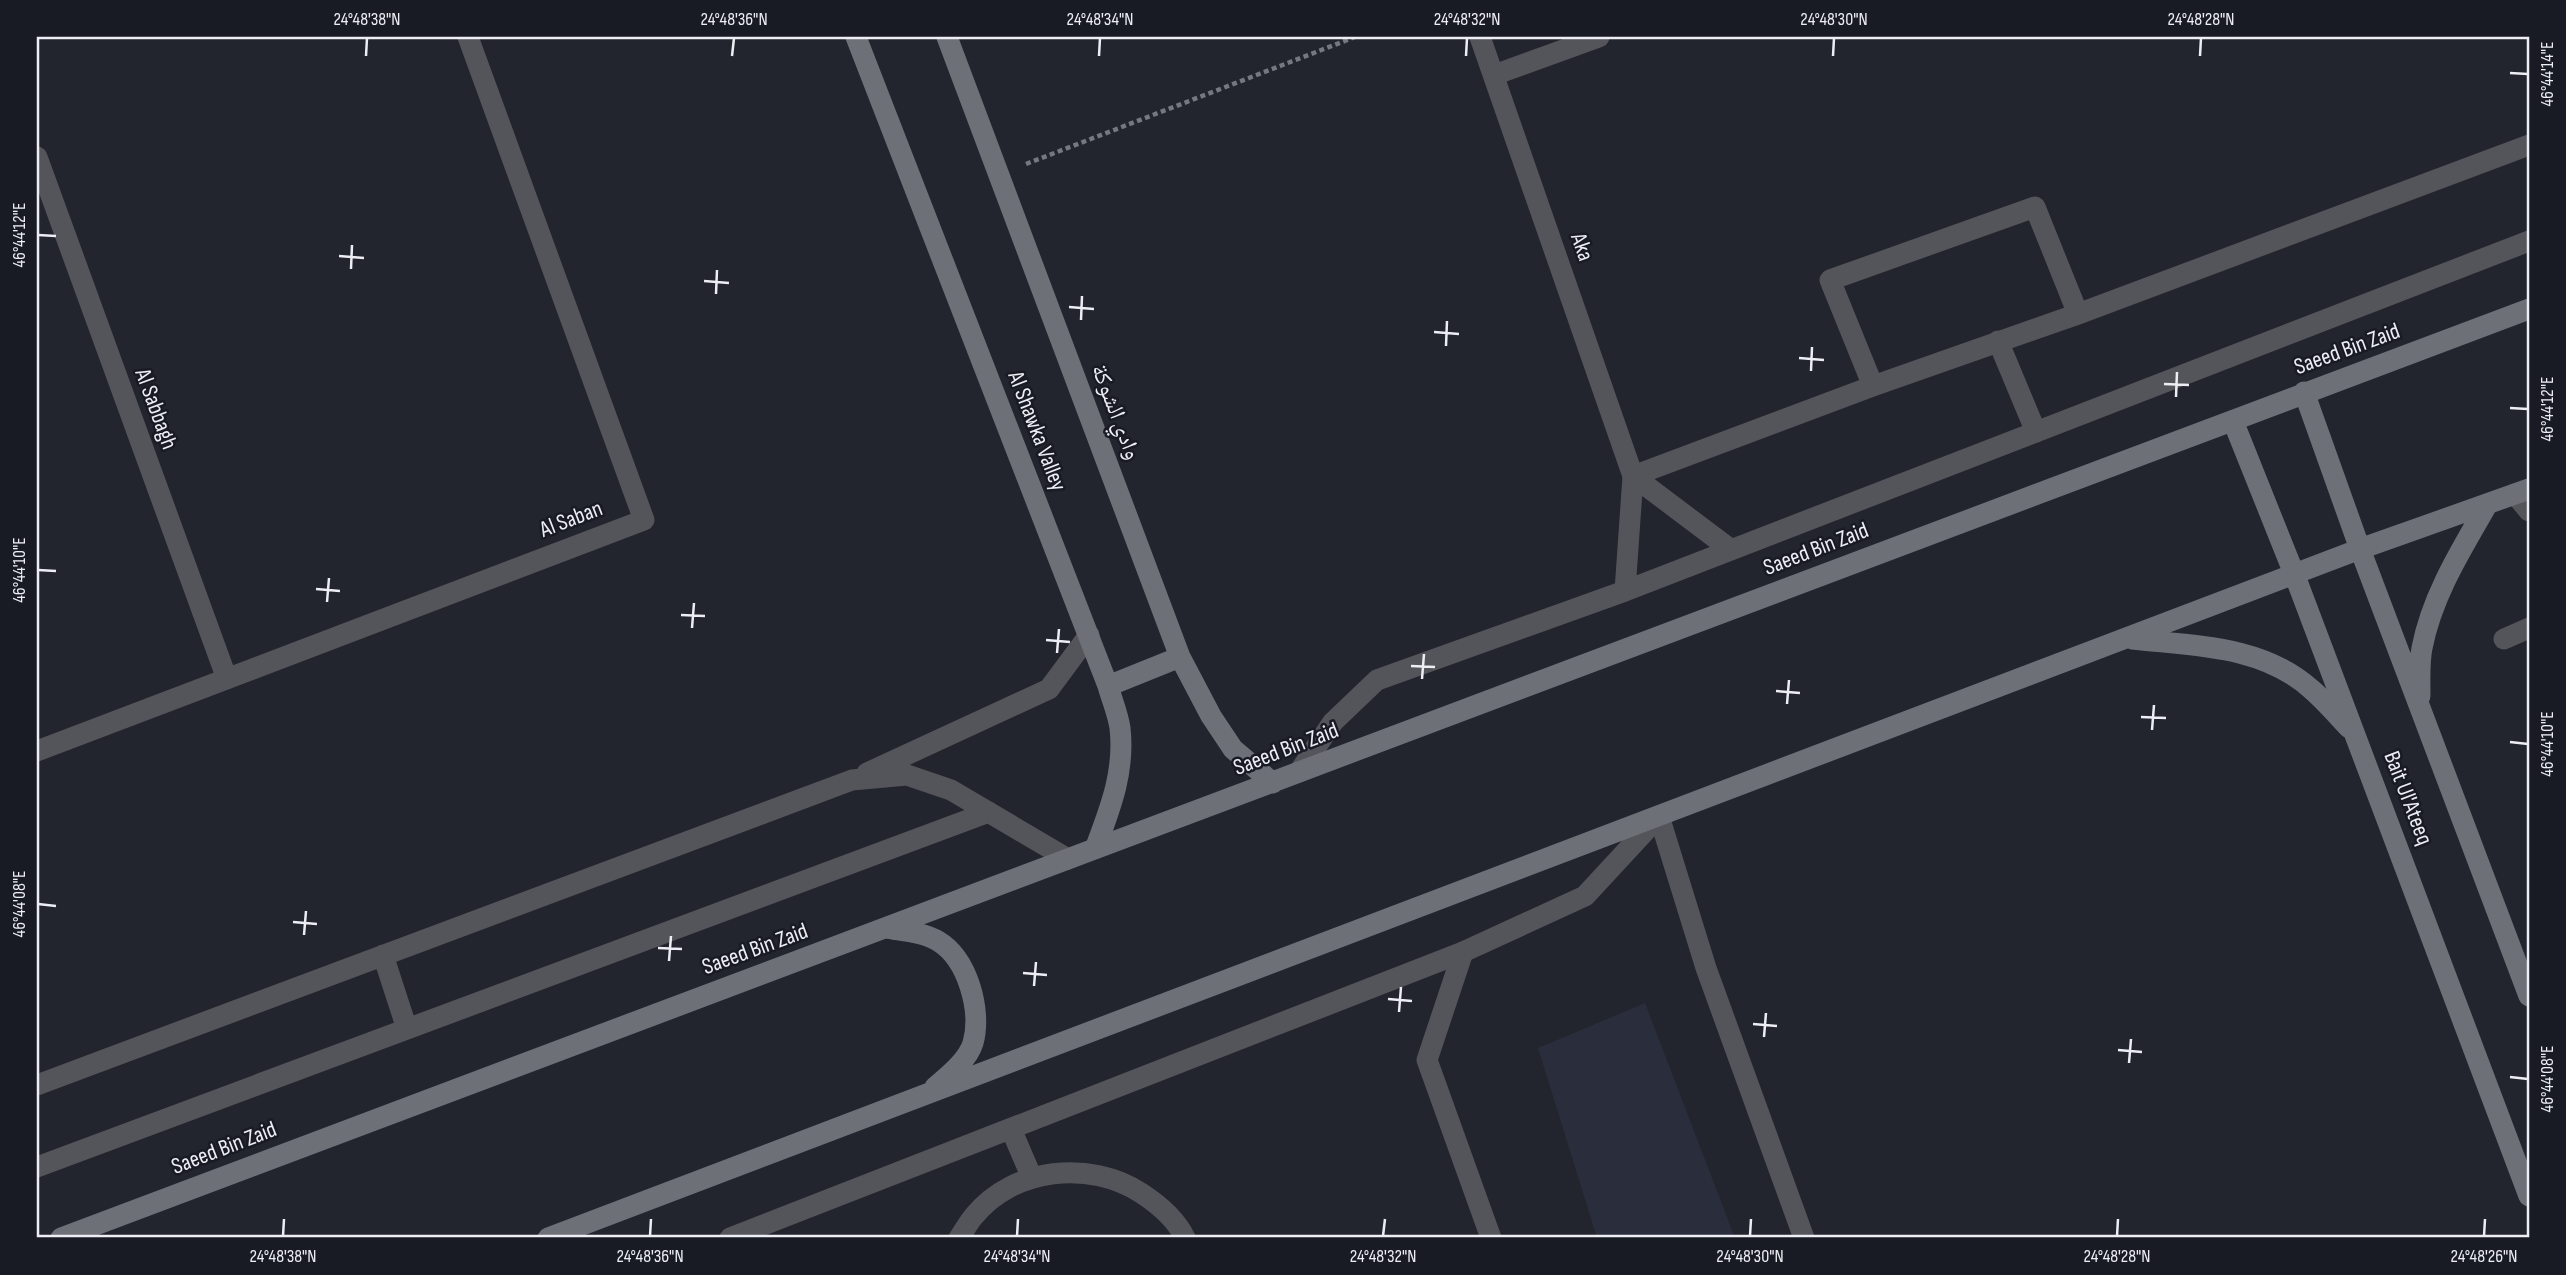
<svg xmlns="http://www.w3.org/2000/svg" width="2566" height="1275" viewBox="0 0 2566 1275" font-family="'Sofia Sans Condensed','Noto Naskh Arabic',sans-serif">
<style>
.built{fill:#2a2d3c}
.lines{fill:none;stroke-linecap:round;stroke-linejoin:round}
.path{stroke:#767881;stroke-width:4.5;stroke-dasharray:5 3.5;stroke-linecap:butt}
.lane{stroke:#54555a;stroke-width:21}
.street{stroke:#54555a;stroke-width:21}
.secondary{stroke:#6e7078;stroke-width:21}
.ticks{fill:none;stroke:#eceef4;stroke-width:2.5}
.labels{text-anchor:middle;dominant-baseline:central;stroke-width:5;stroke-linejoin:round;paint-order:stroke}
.street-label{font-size:23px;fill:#eceef4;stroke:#191b24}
.neatline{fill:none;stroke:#eceef4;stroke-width:2.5}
.ticks-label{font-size:18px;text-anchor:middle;fill:#eceef4}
</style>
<rect width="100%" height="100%" fill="#22242e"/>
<path class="built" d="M1645 1003 1735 1238H1597L1538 1048Z"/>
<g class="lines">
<path class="path" d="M1026 164 1355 37"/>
<path class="lane" d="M1998 341 2036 432
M1873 386 1830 280 2035 207 2078 314
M1633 476 1873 386 2078 314 2529 145
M2515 494 2529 511
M2504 639 2529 628
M867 773 1049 689 1089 635
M1659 816 1706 968 1804 1238
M1463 952 1427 1060 1491 1238
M383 955 407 1029
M37 1085 852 780 907 775 951 790 1068 859
M1011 1129 1032 1178
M37 1167 989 812
M959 1238C964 1231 968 1223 974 1216 1014 1167 1090 1160 1141 1193 1158 1204 1176 1219 1185 1238"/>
<path class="street" d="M1480 37 1633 476 1625 591
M1494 75 1599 37
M37 157 227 679
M1633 476 1730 549
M37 751 644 520 468 37
M1299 772 1333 722 1377 680 1625 591 2529 241
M730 1238 1463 952 1585 896 1659 816"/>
<path class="secondary" d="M856 37 1108 686C1112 700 1118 714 1120 728 1125 772 1110 809 1095 849
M947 37 1180 657 1211 716 1233 749 1273 783
M2304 392 2360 549 2529 996
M2233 421 2295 576 2529 1196
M2132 639C2194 646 2262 645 2311 689 2325 701 2337 715 2349 728
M1108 686 1180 657
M2420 696C2420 681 2419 663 2422 648 2432 596 2461 550 2487 505
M886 928C902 931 923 932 938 941 968 959 982 1011 973 1043 968 1060 948 1076 935 1087
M61 1238 2529 309
M548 1238 2360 549 2529 489"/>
</g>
<path class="ticks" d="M366 56 367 38M732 56 734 38M1099 56 1100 38M1466 56 1467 38M1833 56 1834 38M2200 56 2201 38M2510 73 2528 74M38 235 56 236M339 256 364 258M351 269 352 245M704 281 729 283M716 294 717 270M1069 307 1094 309M1081 320 1082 296M1434 332 1459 334M1446 346 1447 321M1799 358 1824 360M1811 371 1812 347M2164 384 2189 385M2176 397 2177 372M2510 408 2528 409M38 570 56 571M316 589 340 591M327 602 329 578M681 615 705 616M692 628 694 603M1046 640 1070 642M1057 653 1059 629M1411 666 1435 667M1422 679 1424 654M1776 691 1800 693M1787 704 1789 680M2141 717 2166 718M2152 730 2154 705M2510 742 2528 744M38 904 56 906M293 922 317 924M304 935 306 911M658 948 682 949M669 961 671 936M1023 973 1047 975M1034 986 1036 962M1388 999 1412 1001M1399 1012 1401 987M1753 1024 1777 1026M1764 1037 1766 1013M2118 1050 2142 1052M2129 1063 2131 1039M2510 1077 2528 1079M283 1236 284 1219M650 1236 651 1219M1017 1236 1018 1219M1383 1236 1385 1219M1750 1236 1751 1219M2117 1236 2118 1219M2484 1236 2485 1219"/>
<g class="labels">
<g class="street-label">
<text transform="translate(1582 247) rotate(71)">Aka</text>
<text transform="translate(2347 349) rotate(-20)">Saeed Bin Zaid</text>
<text transform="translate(156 409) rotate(70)">Al Sabbagh</text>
<text transform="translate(1116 412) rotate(69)">وادي الشوكة</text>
<text transform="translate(1037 431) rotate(69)">Al Shawka Valley</text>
<text transform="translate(571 519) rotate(-21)">Al Saban</text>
<text transform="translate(1816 549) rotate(-21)">Saeed Bin Zaid</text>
<text transform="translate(1286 749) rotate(-21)">Saeed Bin Zaid</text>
<text transform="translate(2408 798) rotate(69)">Bait Ul'Ateeq</text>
<text transform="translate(755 949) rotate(-20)">Saeed Bin Zaid</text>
<text transform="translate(224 1148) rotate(-21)">Saeed Bin Zaid</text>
</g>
</g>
<rect width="2566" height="1275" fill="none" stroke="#191b24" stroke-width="77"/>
<rect x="38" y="38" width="2490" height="1198" class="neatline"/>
<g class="ticks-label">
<text x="367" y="25">24°48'38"N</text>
<text x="734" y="25">24°48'36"N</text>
<text x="1100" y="25">24°48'34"N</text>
<text x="1467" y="25">24°48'32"N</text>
<text x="1834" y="25">24°48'30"N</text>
<text x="2201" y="25">24°48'28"N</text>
<text transform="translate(2547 74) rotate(-90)" y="6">46°44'14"E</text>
<text transform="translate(19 235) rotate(-90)" y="6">46°44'12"E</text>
<text transform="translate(2547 409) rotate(-90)" y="6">46°44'12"E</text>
<text transform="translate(19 570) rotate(-90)" y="6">46°44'10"E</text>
<text transform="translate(2547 744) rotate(-90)" y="6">46°44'10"E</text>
<text transform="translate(19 904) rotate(-90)" y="6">46°44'08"E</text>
<text transform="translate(2547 1079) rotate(-90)" y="6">46°44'08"E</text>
<text x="283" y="1262">24°48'38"N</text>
<text x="650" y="1262">24°48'36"N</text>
<text x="1017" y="1262">24°48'34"N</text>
<text x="1383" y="1262">24°48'32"N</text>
<text x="1750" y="1262">24°48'30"N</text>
<text x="2117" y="1262">24°48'28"N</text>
<text x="2484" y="1262">24°48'26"N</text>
</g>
</svg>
